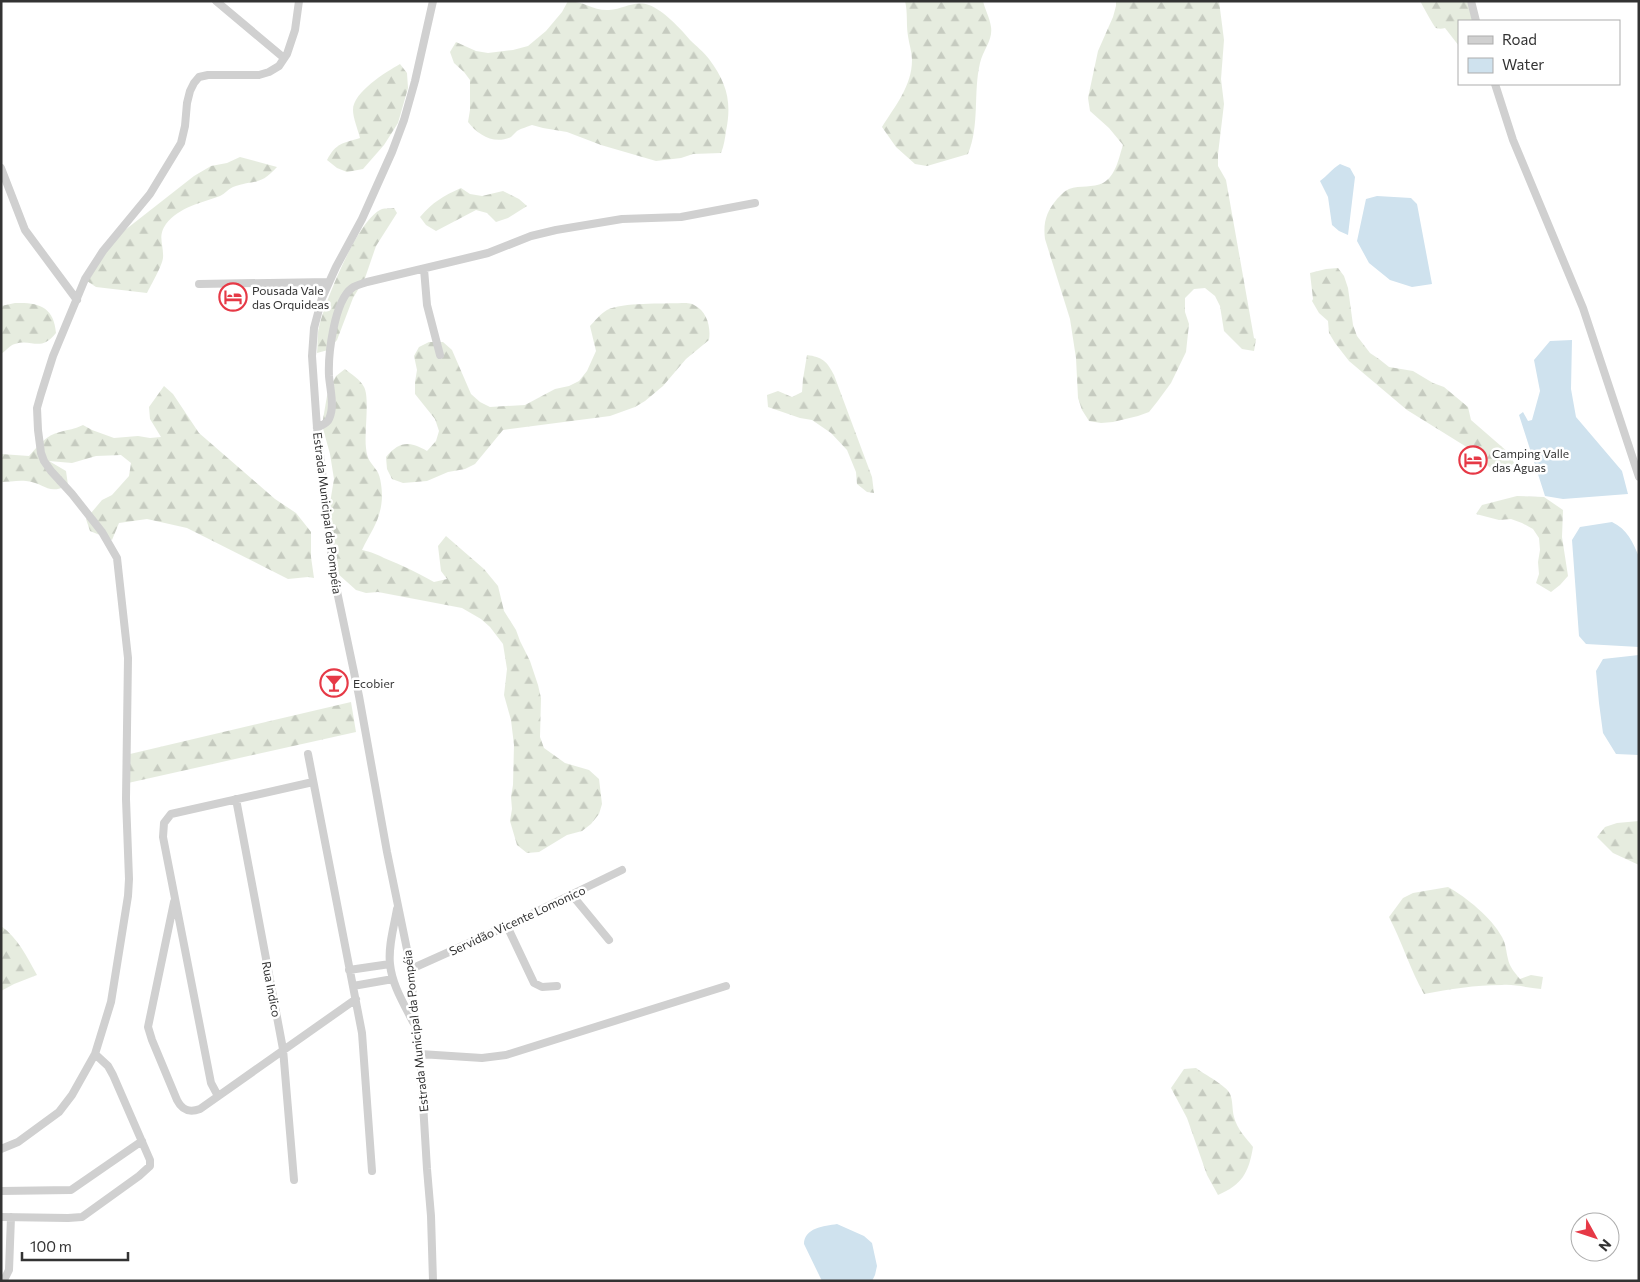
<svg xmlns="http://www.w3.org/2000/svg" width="1640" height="1282" viewBox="0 0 1640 1282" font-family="Commissioner,sans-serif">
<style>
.forest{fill:url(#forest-firs)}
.water{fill:#cfe2ee}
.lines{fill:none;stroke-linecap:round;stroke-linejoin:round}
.minor{stroke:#d0d0d0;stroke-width:8}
.labels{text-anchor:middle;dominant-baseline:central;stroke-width:5;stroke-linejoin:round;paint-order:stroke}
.poi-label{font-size:12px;fill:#333;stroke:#fff;text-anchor:start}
.street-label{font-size:12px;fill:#333;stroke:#fff}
</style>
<defs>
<pattern id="forest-firs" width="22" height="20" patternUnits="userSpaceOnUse" patternTransform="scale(1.25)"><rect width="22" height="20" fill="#e6ecdf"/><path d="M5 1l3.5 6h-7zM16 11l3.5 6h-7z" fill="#c6cbc0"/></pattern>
</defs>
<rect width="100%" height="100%" fill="#fff"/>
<path class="forest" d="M568 1C583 1 594 11 609 10 624 9 634 0 649 5 663 10 681 29 690 40 696 46 704 52 709 59 727 83 732 102 726 131 725 138 724 146 721 153L693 154 681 158 656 161 601 145 567 132 543 128 532 125C527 127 522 128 517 131 515 133 513 135 511 137 494 145 478 135 468 122L470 110V80L464 72 454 63 450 52 456 42 476 51 488 53 513 50 528 46 546 31 562 12Z
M905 1H983C985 10 990 18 991 27 993 40 983 50 980 63 973 93 980 125 968 154L927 166 915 164 896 147 882 127C895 106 912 86 912 60 912 52 909 44 908 36 906 24 908 13 905 1Z
M1116 1H1219L1224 40 1221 79 1224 104 1218 154V166L1226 180 1254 338 1256 339 1254 351 1242 349 1224 331 1220 306 1215 296 1205 288 1194 289 1185 298V312L1189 324 1186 352 1171 383 1157 402 1149 412 1138 416 1113 422 1101 423 1089 421 1082 410 1078 398 1076 358 1070 319 1045 239C1043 223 1046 212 1057 199 1060 196 1064 191 1069 189 1080 185 1093 188 1103 183 1116 176 1119 157 1123 145L1109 128 1090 111 1088 98 1098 51 1113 17 1116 6Z
M1420 1H1466L1472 9 1474 21H1459V46L1445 28C1442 29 1439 29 1436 28 1434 27 1423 6 1420 1Z
M400 64 407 73 408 88 398 123 384 145 363 169 347 172 337 168 327 160C336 143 343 143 360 138 358 130 353 118 353 110 353 92 386 72 400 64Z
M240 157 277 167C259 187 254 179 233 187 228 189 225 194 220 196 201 203 179 207 166 224 157 237 164 244 163 258 162 266 151 285 147 293L96 287 87 281 111 241 194 176 211 166 227 163Z
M461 188 470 194 482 196 503 191 519 199 527 206 508 218 496 222 487 213 476 210 436 231 426 225 420 217C433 202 443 196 461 188Z
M394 208 397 213 376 246 365 278 353 298 337 340 328 350 317 353C318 345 317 333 319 327 325 302 358 218 382 209 385 208 390 209 394 208Z
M1338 268 1344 276 1348 288 1353 325 1357 336 1370 353 1379 359 1389 367 1413 371 1433 383 1444 387 1468 407 1471 420 1509 453 1514 463 1506 470 1494 471 1465 446 1407 410 1349 361 1335 343 1329 333 1328 321 1319 313 1312 301 1313 299 1310 273 1326 269Z
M15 303C39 302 54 307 56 333 40 353 32 338 15 344 10 345 6 351 1 354V306Z
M682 303C685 303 691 303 694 305 707 311 711 327 709 340L686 359 663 386 645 401 635 407 610 416 503 430 475 464 465 469 448 472 427 481 403 483 392 479 387 469 386 457C400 441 409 441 427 451L436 441 439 431 435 419 415 394V382L417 370 414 356 419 347 429 342H443L452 350 471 394 480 402 490 407 525 405 555 389 569 386 579 381 587 371 596 351 590 326C595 321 600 314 607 310 623 302 662 304 682 303Z
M807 355C822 357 827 361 834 375L872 477 874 493 867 492 857 484 856 472 847 450 831 433 812 420 800 418 768 407 767 395 778 391 792 397 802 392 803 379Z
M345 369C351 374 361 380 364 387 370 398 364 432 366 448 367 460 371 462 377 471 381 477 382 490 382 497 381 520 371 531 362 550 371 552 376 554 384 558 402 565 418 573 434 582L447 579 441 571 438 546 446 536 484 569 498 586 504 611 516 630 520 641 530 661 538 685 541 698 540 737 544 748 565 763 589 770 599 779 602 804 599 814 591 824 582 831 567 835 539 852 527 853 517 845 510 821 512 809 511 797 513 785 514 745 511 720 504 695 507 669 503 644 490 627 481 619 462 608 378 592 366 593 356 590 337 573 326 514 330 503 334 479 330 454 322 425 327 396 331 385 336 376Z
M164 386 173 394 199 433 275 499 296 513 304 523 311 532V557L314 578 308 577 288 579 187 528 147 519 119 523 112 540 90 531 86 519 102 500 112 495 129 476 131 463 121 455 96 456 72 463 49 461 66 471 68 485C47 496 46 483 26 481 18 480 9 482 1 482V454L29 456C38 446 46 435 60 432 70 429 73 430 83 425L92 430 114 438 138 436 150 438 161 437 150 419 149 407Z
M1517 496 1544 497 1563 510 1562 537 1568 576 1560 585 1551 592 1536 583 1539 574 1538 562 1540 550 1539 538 1533 529 1522 523 1511 519 1499 520 1476 514 1482 505Z
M351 702 356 732 128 783 130 754Z
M1639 821V865L1613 853 1597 837 1605 827 1617 823Z
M1448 887C1466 897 1492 918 1502 937 1506 944 1506 951 1508 959 1509 966 1515 973 1520 979L1531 975 1543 977 1541 989C1528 988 1515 984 1502 985 1475 985 1450 989 1424 994 1410 969 1402 942 1389 917L1403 898 1413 893Z
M1 926C18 938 27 957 37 975L14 984 1 991Z
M1196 1068C1205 1075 1226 1085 1230 1094 1233 1100 1232 1110 1234 1117 1237 1129 1246 1138 1253 1147 1249 1172 1242 1185 1218 1195L1207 1175 1187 1118 1171 1088 1184 1069Z"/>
<path class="water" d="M1340 164 1350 168 1355 177 1348 235 1339 231 1332 225 1328 197 1320 181C1327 176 1332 169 1340 164Z
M1377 196 1411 198 1417 204 1432 284 1412 287 1390 280 1369 263 1357 241 1366 199Z
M1572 340 1571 389 1576 417 1622 471 1628 494 1563 499 1545 496 1519 415 1523 412 1528 421 1532 420 1540 391 1534 360 1550 341Z
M1612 522C1627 529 1633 542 1639 557V647L1586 644 1579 636 1572 540 1580 527Z
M1639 655V755L1616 754 1603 733 1599 703 1596 671 1603 659Z
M837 1224 864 1236 872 1243 877 1266 875 1275 872 1281H822L820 1277 804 1244C804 1228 824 1226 837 1224Z"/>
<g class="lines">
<path class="minor" d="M216 1 284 58
M1471 1 1476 21
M1495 84 1513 140 1583 308 1639 477
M1 168 25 230 77 300
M424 269 427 305 440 355
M199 284 329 282
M317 428C321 425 327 424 329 419 335 407 330 389 329 376 328 355 334 301 352 288 356 285 362 284 367 282L488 253 531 236 556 230 622 219 681 217 755 203
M308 754 362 1033 372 1171
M236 799 283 1049 294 1180
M572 895 609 940
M174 902 148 1027 152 1040 177 1100C182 1110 189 1113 200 1109L356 999
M397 909C394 927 388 946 390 964 392 985 404 1004 413 1022
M507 926 534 983 542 987 557 986
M411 969 507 926 622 870
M349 970 390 964
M353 986 393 979
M420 1054 482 1058 506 1055 726 986
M218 1096 211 1083 163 837 164 823 171 814 313 782
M1 1149 18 1142 59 1112 72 1095 95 1054 111 1002 128 896 129 879 126 799 128 658 117 558 102 532 72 494 51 471 44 461 41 453 38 430 37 408 41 394 53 356 85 279 103 251 150 194 181 143 185 126 187 103 190 91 194 83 199 77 208 75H259L269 72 279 66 287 54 295 30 299 1
M1 1191 71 1190 142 1141
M1 1217 68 1218 82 1217 139 1176 150 1166V1160L113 1075 108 1066 95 1054
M1 1280 5 1278 9 1270 11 1217
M433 1281 431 1216 427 1169 420 1054 415 1026 411 969 387 852 359 696 334 577 317 428 312 356 314 328 322 298 336 267 362 219 392 152 404 120 415 81 433 1"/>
</g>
<defs>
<g id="hotel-ring" transform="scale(1.4375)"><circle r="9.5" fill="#fff" stroke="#e63946" stroke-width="1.5"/><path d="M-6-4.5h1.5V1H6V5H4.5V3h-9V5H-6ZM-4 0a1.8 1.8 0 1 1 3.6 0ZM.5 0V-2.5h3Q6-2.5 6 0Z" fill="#e63946"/></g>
<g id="bar-ring" transform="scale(1.4375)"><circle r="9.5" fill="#fff" stroke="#e63946" stroke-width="1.5"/><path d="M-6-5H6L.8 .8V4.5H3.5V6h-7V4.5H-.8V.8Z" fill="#e63946"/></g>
</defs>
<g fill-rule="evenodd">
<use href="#hotel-ring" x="233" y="297"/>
<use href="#hotel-ring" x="1473" y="460"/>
<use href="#bar-ring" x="334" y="683"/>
</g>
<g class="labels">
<g class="poi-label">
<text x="252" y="290">Pousada Vale<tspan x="252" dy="14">das Orquideas</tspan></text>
<text x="1492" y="453">Camping Valle<tspan x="1492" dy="14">das Aguas</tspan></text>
<text x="353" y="683">Ecobier</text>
</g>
<g class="street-label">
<text transform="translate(328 513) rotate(83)">Estrada Municipal da Pompéia</text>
<text transform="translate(517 920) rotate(-25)">Servidão Vicente Lomonico</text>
<text transform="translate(272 989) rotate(79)">Rua Indico</text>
<text transform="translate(415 1031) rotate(-96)">Estrada Municipal da Pompéia</text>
</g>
</g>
<rect width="1640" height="1282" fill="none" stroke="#333333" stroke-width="5"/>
<rect x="1458" y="20" width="162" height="65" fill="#ffffff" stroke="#adadad"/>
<rect x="1468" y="36" width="25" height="8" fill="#d0d0d0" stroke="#adadad"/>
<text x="1502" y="45" font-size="15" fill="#333333">Road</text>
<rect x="1468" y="58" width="25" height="15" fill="#cfe2ee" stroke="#adadad"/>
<text x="1502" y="70" font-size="15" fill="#333333">Water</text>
<g transform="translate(1595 1237) rotate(130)"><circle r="24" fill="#ffffff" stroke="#adadad"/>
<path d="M0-4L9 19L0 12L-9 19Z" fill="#e63946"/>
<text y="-8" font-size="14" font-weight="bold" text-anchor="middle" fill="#333333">N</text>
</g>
<path d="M22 1252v8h106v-8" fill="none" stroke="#333333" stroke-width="2.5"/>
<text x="30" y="1252" font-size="15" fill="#333333" stroke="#ffffff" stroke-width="4" paint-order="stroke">100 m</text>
</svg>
